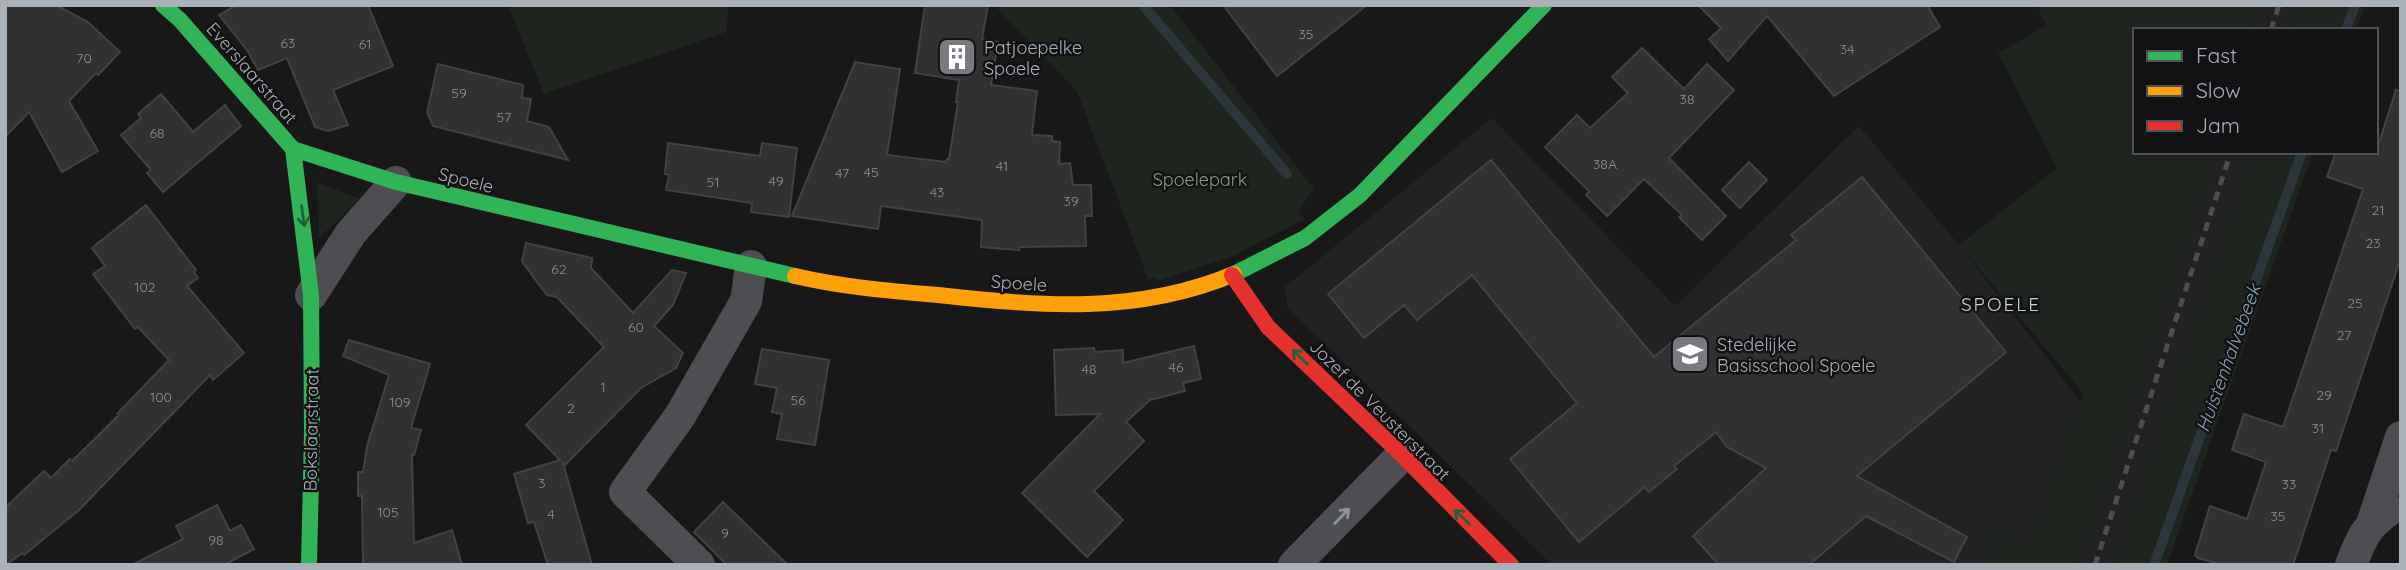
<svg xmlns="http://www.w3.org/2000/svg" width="2406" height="570" viewBox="0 0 2406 570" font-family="Quicksand,sans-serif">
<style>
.built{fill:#222224}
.green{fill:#1e251e}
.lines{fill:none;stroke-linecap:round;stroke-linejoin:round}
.stream{stroke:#2c3539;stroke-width:10}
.building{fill:#313132;stroke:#404244;stroke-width:2}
.street{stroke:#4c4e51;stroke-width:32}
.fast{stroke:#30b455;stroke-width:16}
.slow{stroke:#ff9f0a;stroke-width:16}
.jam{stroke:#e5322d;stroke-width:16}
.rail{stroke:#4c4e4f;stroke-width:5;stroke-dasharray:9 7;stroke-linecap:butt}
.oneway{stroke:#216334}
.oneway2{stroke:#8e9399}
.labels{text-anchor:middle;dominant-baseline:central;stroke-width:5;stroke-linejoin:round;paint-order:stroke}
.number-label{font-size:14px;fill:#8c9096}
.poi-label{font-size:18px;fill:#aab0b8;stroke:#121214;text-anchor:start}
.street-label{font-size:18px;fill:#aab0b8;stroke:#121214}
.park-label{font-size:18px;fill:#84a282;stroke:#121214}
.neighbourhood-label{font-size:19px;letter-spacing:2px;fill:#cbcfd4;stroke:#121214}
.water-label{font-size:19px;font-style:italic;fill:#83a2b1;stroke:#121214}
</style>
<rect width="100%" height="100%" fill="#181818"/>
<path class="built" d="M2260 5H2300L2292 30H2253Z
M1492 118 1675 306 1859 126 1959 245 2081 402 2028 544 1989 524V565H1552L1287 307 1285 287Z
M2216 152H2251L2114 565H2077L2101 499Z"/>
<path class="green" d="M508 5H729L726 32 544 94Z
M994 5H1170L1314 189 1298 211 1304 219 1231 257 1158 281 1156 277 1148 279 1077 91Z
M2037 5H2260L2253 30H2135V152H2216L2101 499 2077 565H1989V524L2028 544 2084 394 1959 245 2057 168 1998 53 2046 26Z
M2300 5H2365L2356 30H2292Z
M2251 152H2313L2167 565H2114Z
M317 182 359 199 319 238Z"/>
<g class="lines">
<path class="stream" d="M1143 5 1287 174
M2346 30 2355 5
M2154 565 2302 152"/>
</g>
<path class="building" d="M5 5H56L88 22 120 52 98 75 96 73 69 101 98 151 62 172 29 112 5 137Z
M237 5H368L393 66 333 90 348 125 328 131 315 127 287 58 258 70 247 50 219 15Z
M925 5H988L982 39 998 42 991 85 1037 91 1032 135 1052 136V141L1060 142 1059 164 1070 163 1073 185H1091L1092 216H1085L1086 246 1020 247 1019 250 981 247 982 220 881 206 878 229 792 216 855 62 900 69 887 155 946 162 947 159H949L958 102H956L959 80 915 73Z
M1223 5H1367L1277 76Z
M1698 5H1927L1940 27 1834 96 1767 16 1728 61 1709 39 1721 28Z
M1642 48 1684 89 1707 64 1734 90 1669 158 1726 216 1702 240 1679 217 1682 215 1644 179 1607 216 1586 195 1589 191 1545 147 1577 115 1590 128 1628 93 1612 77Z
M438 64 523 85 522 98 531 99 527 121 549 127 568 160 433 126 427 112Z
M2396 90 2401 91V257L2336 451 2331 450 2293 565H2223L2198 558 2195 555 2210 506 2247 519 2266 462 2232 450 2244 414 2283 427 2363 189 2327 177 2336 152H2376Z
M161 94 193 132 225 105 241 126 163 192 147 173 151 170 121 135 141 118 138 114Z
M668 143 760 156 762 143 797 148 789 217 751 212 752 203 666 190 669 175 665 174Z
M1491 160 1654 357 1796 240 1791 235 1862 177 2006 352 1857 476 1967 537 1954 562 1866 516 1809 565H1719L1693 536 1766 468 1727 447 1716 432 1674 466 1677 469 1649 492 1645 487 1579 542 1510 459 1577 403 1472 275 1417 320 1404 305 1364 338 1328 294Z
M1749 162 1767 180 1740 208 1722 190Z
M146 205 196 270 194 272 198 278 187 286 244 353 213 380 210 375 79 510 24 555 23 553 5 565V508L44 471 51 478 70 459 72 461 119 415 117 414 169 360 138 327 135 329 93 274 105 266 92 248Z
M526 243 592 258 591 268 633 313 672 270 686 273 673 305 654 326 683 353 676 368 641 388 565 465 563 463 592 565H548L534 522 528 523 514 474 560 460 526 425 604 347 557 297 547 295 534 278 522 261Z
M349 340 430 364 411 428 421 430 414 455 412 454 414 543 452 530 462 565H363L362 496H358V472H363L367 446 389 375 343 356Z
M1194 346 1201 379 1183 383 1185 391 1150 400 1126 422 1144 441 1094 491 1123 520 1087 557 1022 493 1100 414 1056 415 1054 350 1094 348 1095 352 1123 350V363Z
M762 349 829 360 815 445 777 439 782 414 772 412 777 388 755 384Z
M723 502 756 534 788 565H727L694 532Z
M217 505 230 531 241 525 254 549 224 565H132L183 539 176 526Z"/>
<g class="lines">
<path class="street" d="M311 295 351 233 396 182
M2373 521 2401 437
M699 565 625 492 680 416 746 301 751 266
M1294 565 1402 455
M2351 565C2361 539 2366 526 2389 510"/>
<path class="fast" d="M163 5 180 20 293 149 396 182 795 276
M293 149 311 295 312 432 309 565
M1234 274 1305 238 1360 195 1544 5"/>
<path class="slow" d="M795 276C842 287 890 291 938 295 1041 306 1136 315 1234 274"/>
<path class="jam" d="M1232 275 1268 327 1402 455 1511 565"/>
<path class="rail" d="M2271 30 2279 5
M2095 565 2231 152"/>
</g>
<defs><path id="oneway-shaft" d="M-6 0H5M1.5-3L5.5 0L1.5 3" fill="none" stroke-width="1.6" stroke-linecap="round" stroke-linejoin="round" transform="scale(1.75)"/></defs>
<g class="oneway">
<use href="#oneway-shaft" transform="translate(303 216) rotate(82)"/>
<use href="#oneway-shaft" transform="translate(1300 357) rotate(-136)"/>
<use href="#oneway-shaft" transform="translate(1462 517) rotate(-136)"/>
</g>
<use class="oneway2" href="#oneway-shaft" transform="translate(1342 516) rotate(-46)"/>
<defs>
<g id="building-square" transform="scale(2.0125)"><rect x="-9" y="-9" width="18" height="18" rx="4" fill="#777b80" stroke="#121214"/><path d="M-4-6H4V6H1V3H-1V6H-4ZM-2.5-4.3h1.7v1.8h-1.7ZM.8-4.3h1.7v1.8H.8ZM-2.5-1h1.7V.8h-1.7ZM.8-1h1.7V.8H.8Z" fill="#fff"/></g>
<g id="school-square" transform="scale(2.0125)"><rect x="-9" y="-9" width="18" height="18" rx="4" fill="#777b80" stroke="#121214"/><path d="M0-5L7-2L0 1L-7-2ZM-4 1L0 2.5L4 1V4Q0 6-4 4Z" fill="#fff"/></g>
</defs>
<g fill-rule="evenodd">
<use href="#building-square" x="957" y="57"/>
<use href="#school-square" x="1690" y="354"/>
</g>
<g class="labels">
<g class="number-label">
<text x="1306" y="34">35</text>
<text x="288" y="43">63</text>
<text x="365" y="44">61</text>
<text x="1847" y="49">34</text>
<text x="84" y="58">70</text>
<text x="459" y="93">59</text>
<text x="1687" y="99">38</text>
<text x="504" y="117">57</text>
<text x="157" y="133">68</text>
<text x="1605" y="164">38A</text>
<text x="1002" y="166">41</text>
<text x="871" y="172">45</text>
<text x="842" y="173">47</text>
<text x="776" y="181">49</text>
<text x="713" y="182">51</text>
<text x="937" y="192">43</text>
<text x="1071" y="201">39</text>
<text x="2378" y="210">21</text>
<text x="2373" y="243">23</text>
<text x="559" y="269">62</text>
<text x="145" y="287">102</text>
<text x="2355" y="303">25</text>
<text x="636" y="327">60</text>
<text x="2344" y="335">27</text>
<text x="1176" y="367">46</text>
<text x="1089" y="369">48</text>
<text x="603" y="387">1</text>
<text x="2324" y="395">29</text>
<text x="161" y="397">100</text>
<text x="798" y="400">56</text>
<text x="400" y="402">109</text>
<text x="571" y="408">2</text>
<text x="2318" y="428">31</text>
<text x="542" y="483">3</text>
<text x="2289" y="484">33</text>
<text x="388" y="512">105</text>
<text x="551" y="514">4</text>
<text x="2278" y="516">35</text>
<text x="725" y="533">9</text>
<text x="216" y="540">98</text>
</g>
<g class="poi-label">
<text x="984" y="47">Patjoepelke<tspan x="984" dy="21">Spoele</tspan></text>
<text x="1717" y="344">Stedelijke<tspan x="1717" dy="21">Basisschool Spoele</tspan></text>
</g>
<g class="street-label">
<text transform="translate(252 73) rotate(49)">Everslaarstraat</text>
<text transform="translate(466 180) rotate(14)">Spoele</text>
<text transform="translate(1019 283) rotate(4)">Spoele</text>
<text transform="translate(1380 410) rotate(45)">Jozef de Veusterstraat</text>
<text transform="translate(311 430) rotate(-89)">Bokslaarstraat</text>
</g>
<g class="park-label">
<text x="1200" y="179">Spoelepark</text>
</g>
<g class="neighbourhood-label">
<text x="2001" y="304">SPOELE</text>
</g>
<g class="water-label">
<text transform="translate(2228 358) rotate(-70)">Huistenhalvebeek</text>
</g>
</g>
<rect width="2406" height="570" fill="none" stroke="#aab0b8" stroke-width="14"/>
<rect x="2133" y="28" width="245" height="126" fill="#121214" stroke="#4f5156" stroke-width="2"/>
<rect x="2147" y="51" width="35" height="10" fill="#30b455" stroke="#4f5156" stroke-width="2"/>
<text x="2196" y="63" font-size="21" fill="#aab0b8">Fast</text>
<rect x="2147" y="86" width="35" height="10" fill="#ff9f0a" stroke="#4f5156" stroke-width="2"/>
<text x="2196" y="98" font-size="21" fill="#aab0b8">Slow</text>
<rect x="2147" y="121" width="35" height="10" fill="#e5322d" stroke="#4f5156" stroke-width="2"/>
<text x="2196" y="133" font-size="21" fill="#aab0b8">Jam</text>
</svg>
